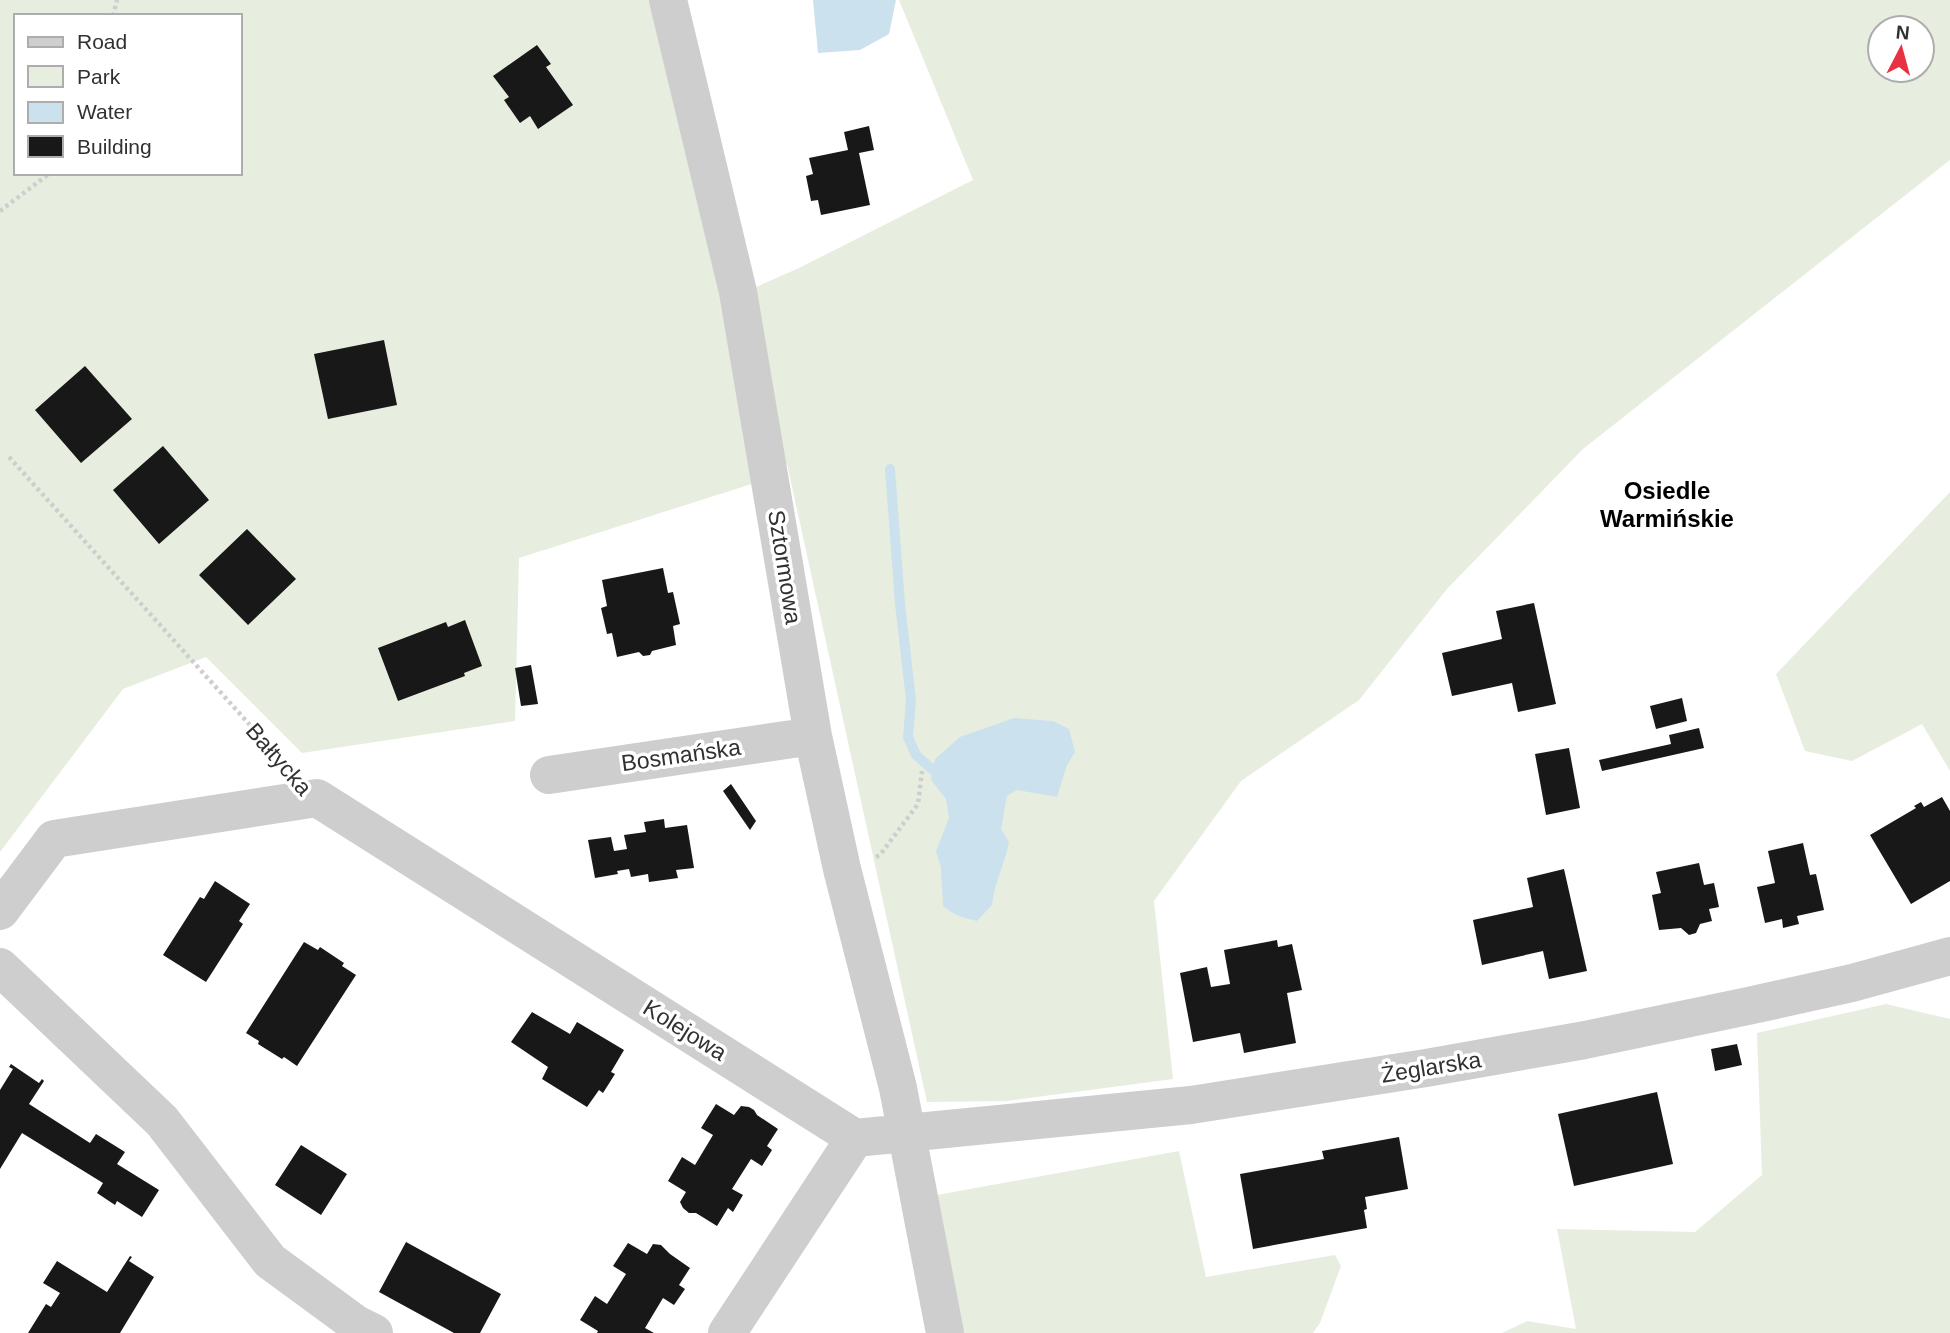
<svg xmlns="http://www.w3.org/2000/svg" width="1950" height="1333" viewBox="0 0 1950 1333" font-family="Helvetica,sans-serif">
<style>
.green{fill:#e7eedf;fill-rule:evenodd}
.water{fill:#cbe1ed}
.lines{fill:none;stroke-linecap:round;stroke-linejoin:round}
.stream{stroke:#cbe1ed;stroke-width:10}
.building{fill:#181818}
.path{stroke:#cecece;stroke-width:4.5;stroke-dasharray:3.5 3.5;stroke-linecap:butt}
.minor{stroke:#cecece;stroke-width:38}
.labels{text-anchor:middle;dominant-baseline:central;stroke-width:7;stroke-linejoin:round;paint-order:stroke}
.street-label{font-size:23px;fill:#313131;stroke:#fff}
.neighbourhood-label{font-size:24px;font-weight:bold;fill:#000;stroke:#fff}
</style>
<rect width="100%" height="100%" fill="#fff"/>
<path class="green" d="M0 0H658L722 302 799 268 973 180 899 0H1950V160L1583 449 1447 589 1359 700 1241 781 1154 901 1173 1079 1006 1101 927 1102 787 464 761 481 519 558 515 721 302 753 206 657 123 689 0 852ZM16 16H240V173H16ZM1880 28H1922V70H1880Z
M1950 492V771L1922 724 1852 761 1805 751 1776 674Z
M1886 1004 1950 1019V1333H1502L1527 1321 1576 1329 1557 1229 1695 1232 1762 1175 1757 1033Z
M1179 1151 1206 1277 1335 1255 1341 1266 1320 1323 1313 1333H951L926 1197Z"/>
<path class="water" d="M813 0H896L889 34 860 50 818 53Z
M1014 718 1053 721 1069 729 1075 752 1067 765 1057 797 1017 790 1007 796 1001 829 1009 842C1005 864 994 883 992 905L977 921C963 918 954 915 943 906L941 868 936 851 949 818 946 799 931 780 935 759 960 737Z"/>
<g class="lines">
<path class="stream" d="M890 469 900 604 911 700 908 737 916 755 933 770"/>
</g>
<path class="building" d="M537 45 551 64 546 67 573 105 538 129 530 116 520 123 504 100 509 97 493 76Z
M869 126 874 150 859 153 870 205 821 215 818 200 811 201 806 176 813 174 809 158 848 150 844 132Z
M384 340 397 405 328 419 314 354Z
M85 366 132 419 81 463 35 410Z
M163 446 209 500 159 544 113 490Z
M247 529 296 579 248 625 199 575Z
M663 568 668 593 673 592 680 624 673 626 676 645 652 651 650 655 643 656 639 652 617 657 612 633 607 634 601 608 607 606 602 580Z
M1534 603 1556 704 1518 712 1512 683 1452 696 1442 653 1502 639 1496 611Z
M465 620 482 666 464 673 465 676 398 701 378 648 446 622 448 627Z
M531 665 538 704 521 706 515 668Z
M1682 698 1687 721 1656 729 1650 706Z
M1699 728 1704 748 1602 771 1599 760 1671 744 1669 735Z
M1569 748 1580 808 1546 815 1535 754Z
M731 784 756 821 750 830 723 791Z
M1942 797 1950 811V881L1911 904 1870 835 1916 808 1914 806 1921 802 1924 807Z
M664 819 665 828 687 825 694 868 676 870 678 878 649 882 648 874 631 877 629 869 617 871 618 874 595 878 588 840 611 837 614 851 627 849 624 835 646 832 644 822Z
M1803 843 1810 875 1816 874 1824 910 1797 916 1799 924 1783 928 1782 919 1765 923 1757 887 1775 883 1768 851Z
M1699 863 1704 885 1714 883 1719 907 1709 909 1712 921 1700 924 1696 933 1689 935 1681 928 1659 930 1652 895 1661 893 1656 872Z
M1564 869 1587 971 1549 979 1543 951 1482 965 1473 920 1533 907 1527 878Z
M215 881 250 904 239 921 243 924 206 982 163 955 200 897 204 899Z
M1277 940 1278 947 1292 944 1302 990 1287 993 1296 1043 1244 1053 1240 1033 1193 1042 1180 973 1207 967 1211 987 1230 984 1224 950Z
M304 942 318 950 320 947 344 963 342 966 356 975 297 1066 284 1057 282 1059 258 1044 259 1041 246 1033Z
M532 1012 570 1034 577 1022 624 1050 611 1072 615 1074 603 1093 599 1090 587 1107 542 1079 548 1067 511 1042Z
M1737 1044 1742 1065 1715 1071 1711 1049Z
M11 1064 39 1083 42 1079 44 1081 29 1104 90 1143 96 1134 125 1152 117 1164 159 1190 142 1217 117 1201 115 1205 97 1193 103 1183 22 1133 0 1169V1090L13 1069 9 1067Z
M1657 1092 1673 1164 1574 1186 1558 1114Z
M716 1104 734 1115 741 1106 749 1107 754 1110 757 1115 778 1129 767 1146 772 1150 762 1166 751 1159 732 1189 743 1195 733 1212 728 1208 717 1226 696 1213H689L683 1208 680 1202 686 1192 668 1181 682 1157 695 1165 713 1135 701 1128Z
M1399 1137 1408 1189 1365 1197 1367 1209 1364 1210 1367 1228 1253 1249 1240 1174 1324 1159 1322 1151Z
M301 1145 347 1174 321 1215 275 1185Z
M406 1242 501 1294 480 1333H454L379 1292Z
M628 1243 647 1254 653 1244 661 1245 670 1254 690 1268 679 1285 685 1289 674 1305 663 1298 645 1328 654 1333H597L598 1331 580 1320 595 1296 607 1304 626 1274 613 1266Z
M130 1256 132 1257 129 1261 154 1277 120 1333H28L46 1304 51 1307 60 1293 43 1283 57 1261 107 1292Z"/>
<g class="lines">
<path class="path" d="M113 16 117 0
M0 211 50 173
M9 457 285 764
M876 857 880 855 918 804 922 771"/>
<path class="minor" d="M668 0 738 292 813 736 842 869 898 1088 945 1333
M549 775 813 736
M0 911 54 839 317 798 855 1138
M0 967 162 1121 270 1261 356 1324 374 1333
M855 1138 1191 1105 1426 1068 1585 1040 1748 1006 1852 983 1950 956
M727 1333 855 1138"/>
</g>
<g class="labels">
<g class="street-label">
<text transform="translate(785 567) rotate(81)">Sztormowa</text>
<text transform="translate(681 755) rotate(-8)">Bosmańska</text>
<text transform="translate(279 759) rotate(49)">Bałtycka</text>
<text transform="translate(685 1030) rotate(32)">Kolejowa</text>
<text transform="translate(1431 1067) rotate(-9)">Żeglarska</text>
</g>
<g class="neighbourhood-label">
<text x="1667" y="490">Osiedle<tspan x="1667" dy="28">Warmińskie</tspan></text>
</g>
</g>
<rect x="14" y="14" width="228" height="161" fill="#ffffff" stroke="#adadad" stroke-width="2"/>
<rect x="28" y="37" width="35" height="10" fill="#cecece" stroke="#adadad" stroke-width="2"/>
<text x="77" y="49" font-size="21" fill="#313131">Road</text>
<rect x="28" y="66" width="35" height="21" fill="#e7eedf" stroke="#adadad" stroke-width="2"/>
<text x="77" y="84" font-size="21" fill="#313131">Park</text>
<rect x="28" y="102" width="35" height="21" fill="#cbe1ed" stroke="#adadad" stroke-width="2"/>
<text x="77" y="119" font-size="21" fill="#313131">Water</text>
<rect x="28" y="136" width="35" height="21" fill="#181818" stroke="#adadad" stroke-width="2"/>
<text x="77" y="154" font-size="21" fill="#313131">Building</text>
<g transform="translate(1901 49) rotate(6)"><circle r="33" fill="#ffffff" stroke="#adadad" stroke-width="2"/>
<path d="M0-5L12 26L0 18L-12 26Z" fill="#e83242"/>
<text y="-10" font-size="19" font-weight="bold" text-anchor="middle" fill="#313131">N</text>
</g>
</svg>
